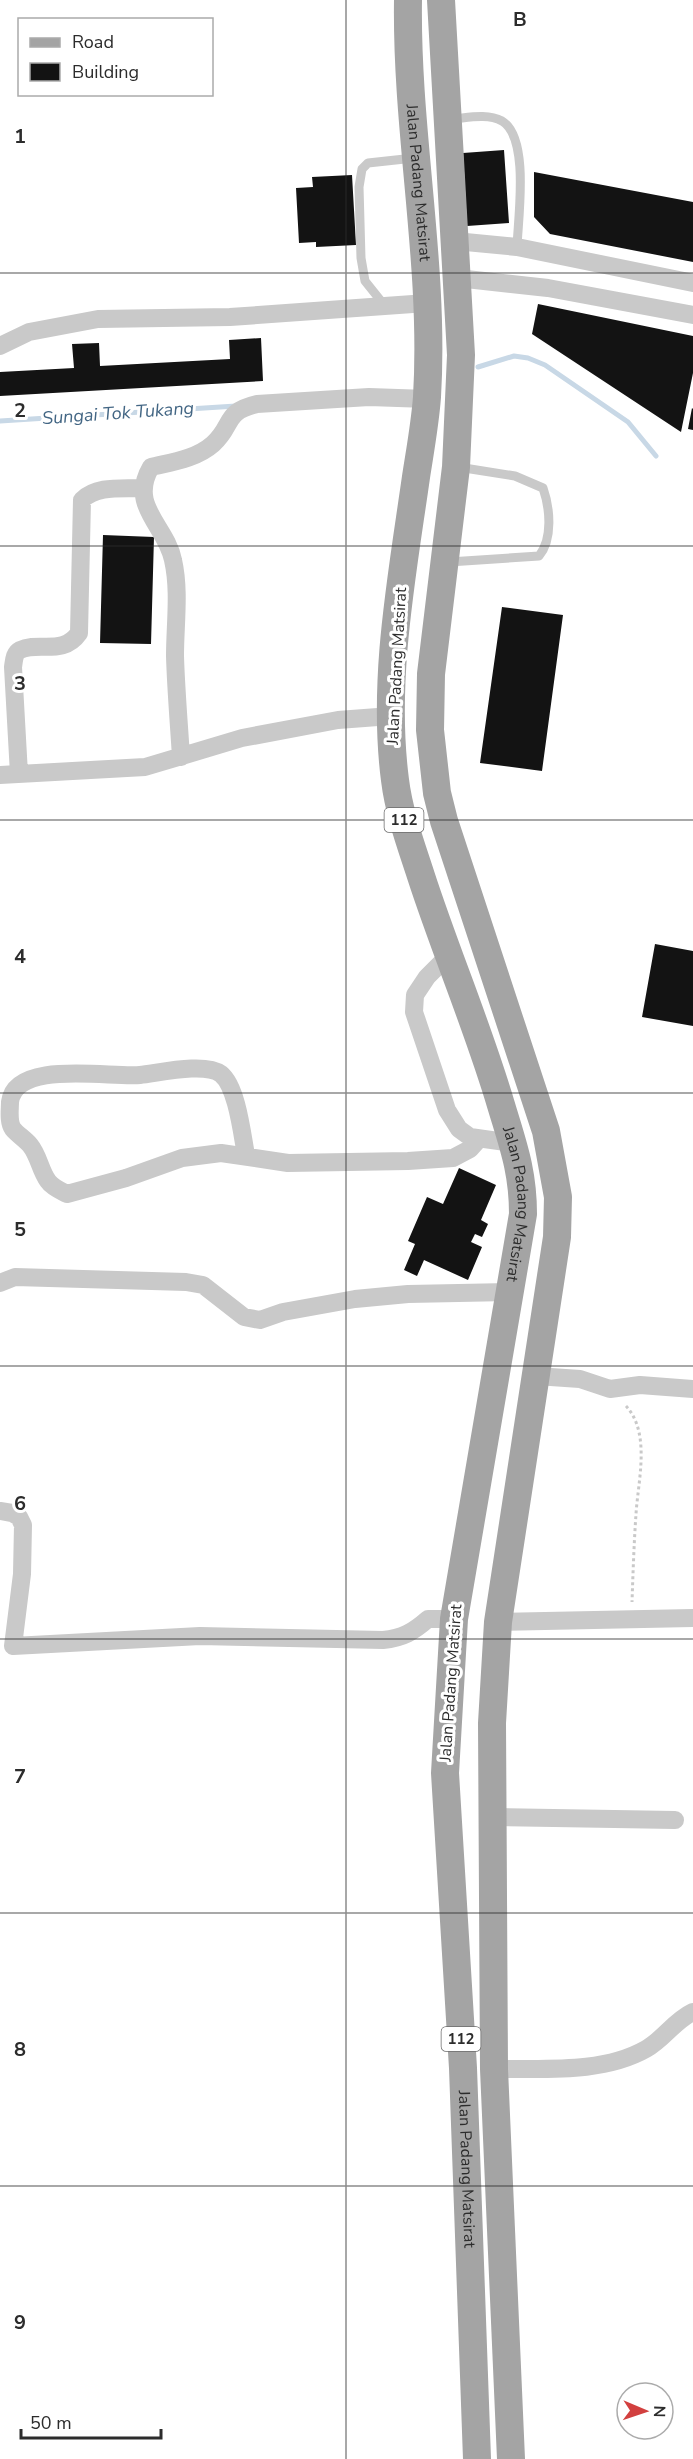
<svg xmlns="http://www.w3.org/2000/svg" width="693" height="2459" viewBox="0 0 693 2459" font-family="'Nunito Sans',sans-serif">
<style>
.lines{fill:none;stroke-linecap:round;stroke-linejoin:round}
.stream{stroke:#c8d8e6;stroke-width:5}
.building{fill:#131313}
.path{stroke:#c9c9c9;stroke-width:3;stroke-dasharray:3 3;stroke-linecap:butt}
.lane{stroke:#c9c9c9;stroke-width:9}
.street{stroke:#c9c9c9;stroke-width:18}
.primary{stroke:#a4a4a4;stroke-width:28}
.grid{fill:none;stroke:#2c2c2c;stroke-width:1.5;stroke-opacity:0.55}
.labels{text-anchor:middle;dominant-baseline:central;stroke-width:6;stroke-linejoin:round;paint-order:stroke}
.shield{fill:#fff;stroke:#6b6b6b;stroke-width:1.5}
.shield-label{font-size:15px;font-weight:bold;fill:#2c2c2c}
.street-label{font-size:16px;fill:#2c2c2c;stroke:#fff}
.water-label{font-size:18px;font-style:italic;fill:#436684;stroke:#fff}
.grid-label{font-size:20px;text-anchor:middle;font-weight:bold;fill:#2c2c2c;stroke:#fff;stroke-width:6;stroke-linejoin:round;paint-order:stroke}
</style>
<rect width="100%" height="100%" fill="#fff"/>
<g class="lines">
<path class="stream" d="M478 367 514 356 528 358 545 365 628 422 656 456
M0 421 236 406"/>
</g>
<path class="building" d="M504 150 509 223 467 226 463 153Z
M534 172 693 202V262L550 234 534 217Z
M352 175 356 245 316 247V242L299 243 296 188 313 187 312 177Z
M538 304 693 336V373L681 432 532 334Z
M261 338 263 381 0 396V372L74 368 72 344 99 343 100 366 230 359 229 340Z
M692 408 693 409V430L688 429Z
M103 535 154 537 151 644 100 643Z
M502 607 563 615 542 771 480 763Z
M655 944 693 951V1026L642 1017Z
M459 1168 496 1185 481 1220 488 1224 482 1237 475 1234 471 1242 482 1247 468 1280 424 1260 417 1276 404 1270 415 1244 408 1241 427 1197 443 1204Z"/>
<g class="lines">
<path class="path" d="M626 1406C651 1433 638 1481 636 1514 634 1543 633 1573 632 1602"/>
<path class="lane" d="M451 119C467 118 487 113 502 121 530 138 518 218 517 247
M385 306 365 281 361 258 359 187 362 169 368 163 414 158
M449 562 539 556C553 539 550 508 543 488L515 476 458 467"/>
<path class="street" d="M455 241 517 247 693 283
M457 278 548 288 693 315
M0 346 29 332 98 319 230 317 427 303
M181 757C179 724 176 690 175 656 175 624 180 591 173 560 166 525 128 506 151 467 172 462 196 459 213 444 234 425 223 412 257 404L369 397 427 399
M19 774 13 667C14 661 14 653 20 650 39 641 63 656 79 633L82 500C97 485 122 489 142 488
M0 775 145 767 242 738 338 720 391 716
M448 956 427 977 415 995 414 1012 447 1110 459 1129 470 1137 512 1143
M246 1155C242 1134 237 1087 221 1074 205 1062 159 1073 140 1075 110 1078 15 1059 10 1102 10 1110 8 1122 13 1129 18 1135 25 1139 30 1145 39 1156 40 1170 48 1181 52 1187 61 1191 67 1194L126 1178 182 1158 221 1153 288 1163 408 1161 453 1158 470 1149 479 1139
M0 1283 15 1277 186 1282 203 1285 244 1317 260 1320 283 1312 355 1299 408 1294 509 1292
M536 1376 580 1379 610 1389 640 1385 693 1389
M0 1511 12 1513 19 1517 23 1525 22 1574 13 1646 200 1636 383 1640C403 1638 413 1632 428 1619H454
M498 1622 693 1618
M492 1817 675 1820
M494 2069C543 2068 602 2074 646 2049 664 2039 674 2021 693 2012"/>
<g class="primary">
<path id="s1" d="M408 0C406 133 435 265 427 397 425 424 420 451 416 477 402 576 382 680 395 780 399 813 411 845 421 876 446 953 478 1027 501 1105 513 1145 523 1171 523 1214L454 1619 445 1773 463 2068 477 2459"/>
<path d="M441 0 461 355 456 467 431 674 430 730 437 793 444 821 546 1131 558 1197 557 1237 498 1622 492 1723 494 2069 511 2459"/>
</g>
</g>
<path class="grid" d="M346 0V2459M0 273H693M0 546H693M0 820H693M0 1093H693M0 1366H693M0 1639H693M0 1913H693M0 2186H693"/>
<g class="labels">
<g class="shield">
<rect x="384.5" y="808" width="39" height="24" rx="4.5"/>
<rect x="441.5" y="2027" width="39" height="24" rx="4.5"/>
</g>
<g class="shield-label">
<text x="404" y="820">112</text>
<text x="461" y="2039">112</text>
</g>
<g class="street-label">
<text stroke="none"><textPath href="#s1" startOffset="183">Jalan Padang Matsirat</textPath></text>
<text transform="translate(397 666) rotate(-87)">Jalan Padang Matsirat</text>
<text stroke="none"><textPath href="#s1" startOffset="1227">Jalan Padang Matsirat</textPath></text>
<text transform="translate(451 1683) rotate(-86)">Jalan Padang Matsirat</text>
<text stroke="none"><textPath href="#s1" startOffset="2199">Jalan Padang Matsirat</textPath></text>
</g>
<g class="water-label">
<text transform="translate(118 413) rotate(-4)">Sungai Tok Tukang</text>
</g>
</g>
<g class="grid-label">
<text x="520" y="26">B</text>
<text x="20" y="143">1</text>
<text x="20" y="417">2</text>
<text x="20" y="690">3</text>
<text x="20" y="963">4</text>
<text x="20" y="1236">5</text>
<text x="20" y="1510">6</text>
<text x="20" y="1783">7</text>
<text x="20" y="2056">8</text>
<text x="20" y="2329">9</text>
</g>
<rect x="18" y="18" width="195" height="78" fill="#ffffff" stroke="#ababab" stroke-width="1.5"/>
<rect x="30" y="38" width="30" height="9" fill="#a4a4a4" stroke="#ababab" stroke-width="1.5"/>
<text x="72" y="48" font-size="18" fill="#2c2c2c">Road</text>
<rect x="30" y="63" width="30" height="18" fill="#131313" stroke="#ababab" stroke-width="1.5"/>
<text x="72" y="78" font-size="18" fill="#2c2c2c">Building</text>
<g transform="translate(645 2411) rotate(92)"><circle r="28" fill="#ffffff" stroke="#ababab" stroke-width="1.5"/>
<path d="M0-4.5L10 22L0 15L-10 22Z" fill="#d2403f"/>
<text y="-9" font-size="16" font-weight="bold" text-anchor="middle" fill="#2c2c2c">N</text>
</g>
<path d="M21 2429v9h140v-9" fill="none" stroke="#2c2c2c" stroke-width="3"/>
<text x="30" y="2429" font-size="18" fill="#2c2c2c" stroke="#ffffff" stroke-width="4.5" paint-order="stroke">50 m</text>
</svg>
